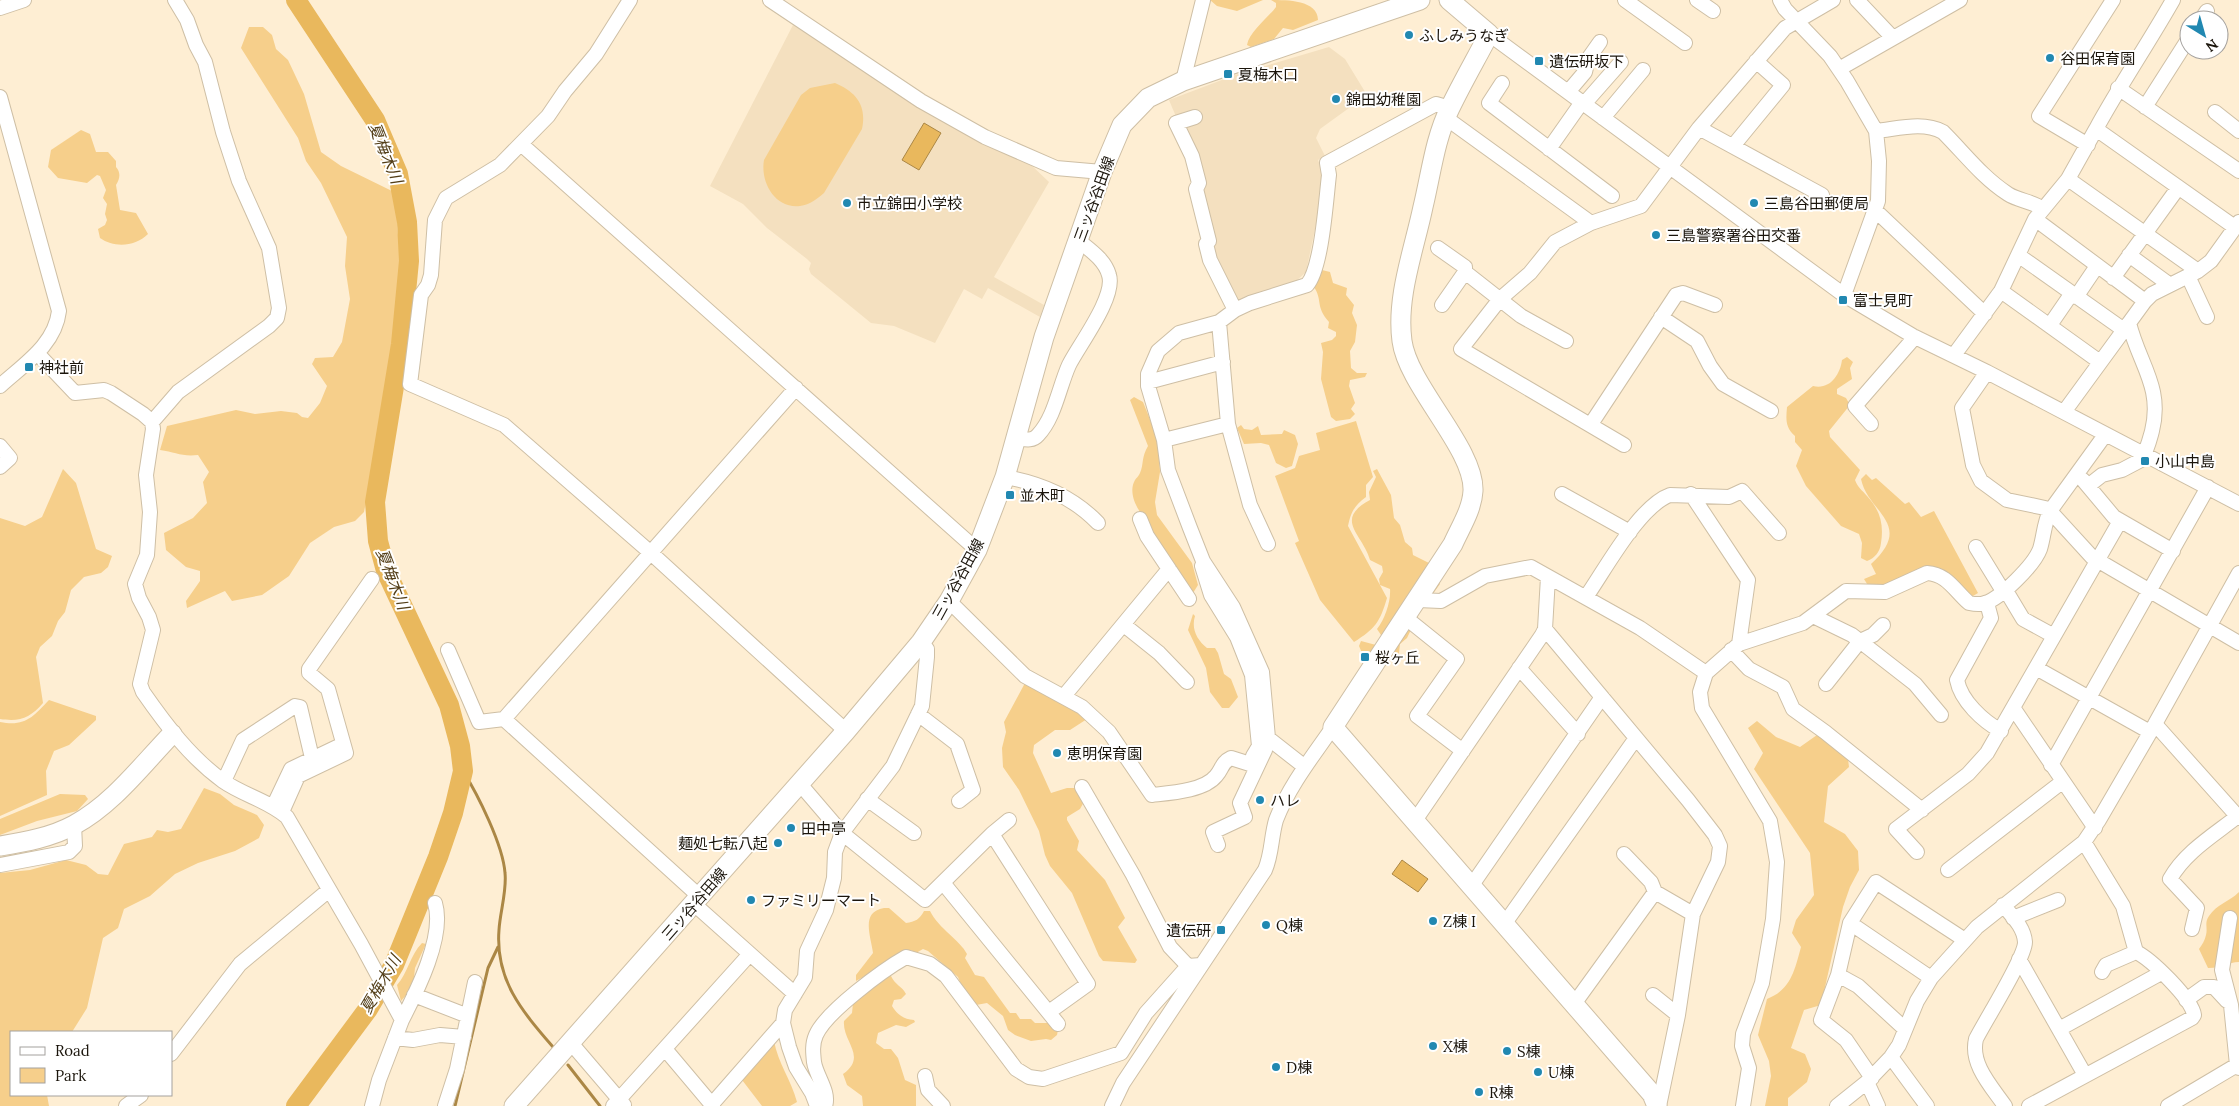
<svg xmlns="http://www.w3.org/2000/svg" width="2239" height="1106" viewBox="0 0 2239 1106" font-family="Lora,'Noto Sans JP',serif">
<style>
.built{fill:#f4e0bf}
.green{fill:#f6cf8b}
.water{fill:#e9b85d;stroke:#ab8745}
.lines{fill:none;stroke-linecap:round;stroke-linejoin:round}
.stream{stroke:#ab8745;stroke-width:3}
.river{stroke:#e9b85d;stroke-width:20}
.street-casing{stroke:#cebfa5;stroke-width:16}
.secondary-casing{stroke:#cebfa5;stroke-width:21}
.street{stroke:#fff;stroke-width:14}
.secondary{stroke:#fff;stroke-width:19}
.poi-dot{fill:#2188b1;stroke:#fff;stroke-width:2}
.labels{text-anchor:middle;dominant-baseline:central;stroke-width:4;stroke-linejoin:round;paint-order:stroke}
.poi-label{font-size:15px;fill:#1b150c;stroke:#fff;text-anchor:start}
.street-label{font-size:15px;fill:#1b150c;stroke:#fff}
.water-label{font-size:16px;font-style:italic;fill:#533e18;stroke:#fff}
</style>
<rect width="100%" height="100%" fill="#feeed3"/>
<path class="built" d="M793 25 917 106 1029 163 1049 182 994 277 1044 305 1040 317 988 288 982 299 964 289 935 343 894 326 871 323 811 274 809 269 811 263 807 259 767 228 743 204 710 186Z
M1329 47 1345 59 1367 95 1320 129 1316 138 1325 156 1318 160 1323 173 1319 210 1306 272 1294 283 1236 304 1214 260 1177 119 1169 100 1235 75Z"/>
<path class="green" d="M1210 0H1263L1237 11 1217 6Z
M1271 0C1287 0 1318 0 1318 20L1293 30 1283 28 1274 39 1251 47 1247 45C1249 32 1268 18 1276 7V3Z
M249 27H263L272 35 276 49 288 60 304 94 321 152 341 166 392 191 398 210 397 228 404 277 387 395 364 512 355 521 334 527 310 543 289 576 262 595 232 601 225 591 187 608 186 601 200 581V571L186 567 166 550 164 533 193 518 207 503 203 482 209 472 198 455C182 457 175 452 160 450L167 426 236 410 255 414 281 411 297 413 302 417 308 418 320 403 327 386 312 364 315 358 333 357 342 342 350 299 345 266 347 237 321 183 306 161 298 138 241 48Z
M835 83C856 92 867 105 862 129L824 193C818 198 810 205 800 206 775 209 760 182 764 160L801 95 810 88Z
M81 130 90 134 96 152H108L116 161V167C121 173 120 178 116 185L120 210 136 213 148 234C135 247 114 248 100 238L98 229 105 225 107 220 105 214 107 204 103 198 106 190 100 176 97 175 87 183 58 178 48 167 51 150Z
M1322 270 1330 272 1333 283 1347 288 1346 295 1354 305 1352 313 1357 325 1355 342 1350 351 1351 368 1357 373H1367L1365 377 1350 380 1349 386 1355 403 1351 409 1355 414 1350 419 1336 421 1331 417 1321 379 1323 352 1321 343 1332 340 1336 336V332L1328 328 1329 322C1315 306 1323 301 1314 287L1317 274Z
M1847 357 1853 362 1850 368 1852 379 1837 389V394L1846 398 1850 405 1829 431 1830 437 1860 470 1855 480C1858 488 1862 490 1867 496 1880 510 1884 524 1881 543 1880 552 1875 558 1867 561L1861 558 1862 543 1859 534 1841 526 1806 486 1796 466 1802 450 1795 442V436C1785 427 1786 419 1787 407L1813 386C1830 390 1840 375 1842 360Z
M1134 397 1143 402 1155 432 1159 455 1160 472 1155 502 1157 515 1192 563 1198 585 1193 593H1188L1144 517C1136 508 1128 492 1135 480 1136 478 1139 476 1140 473 1144 464 1141 458 1148 446L1130 400Z
M1356 421 1373 477 1366 485V497C1354 506 1351 512 1348 526L1387 598C1380 622 1375 629 1354 642L1320 600 1295 543 1299 541 1275 476 1295 468 1299 456 1320 450 1316 433Z
M1241 425 1244 429 1252 430 1258 426 1261 435 1282 434 1284 430 1295 435 1298 444 1292 466 1286 468 1276 463 1269 445 1261 443 1244 444 1237 428Z
M63 469 76 483 96 549 112 556 108 567 101 573 84 577 71 590 65 612 58 621 52 636 40 647 36 657 43 703C30 718 20 722 0 719V518L25 526 42 517Z
M1377 469 1391 495 1394 518 1400 525 1405 542 1412 548 1413 555 1431 564 1440 584 1419 613 1407 638 1400 644 1399 653 1394 657 1378 653 1373 655 1367 652 1362 653 1359 646 1361 641 1376 645 1381 641V635L1377 629C1385 619 1391 601 1390 589L1380 585 1379 579 1383 572 1382 566 1370 560C1363 534 1333 520 1370 500L1369 492 1376 477 1373 471Z
M1866 474 1872 480 1876 478 1905 504 1909 502 1921 517 1934 511 1978 593 1973 596 1969 595 1946 572 1934 567 1885 586 1869 587 1864 579 1876 574 1871 564C1915 524 1868 513 1861 479Z
M1193 614 1195 616C1191 629 1197 640 1207 648H1215L1218 653 1224 674 1231 679 1238 697 1229 708H1222L1210 692 1206 668 1188 630Z
M1025 683 1051 692 1087 719 1070 730H1055L1034 745 1033 753 1051 793 1067 788H1078L1085 800 1080 809 1067 817V820L1079 841 1077 850 1105 880 1125 918 1118 927 1137 960 1135 963 1103 961 1099 956 1072 893 1050 866 1045 855 1039 831 1019 790 1003 767 1002 748 1006 732 1004 722Z
M49 700 96 716V720L69 745 54 751 46 771 47 795 0 816V722C25 727 33 717 49 700Z
M1757 721 1776 737 1800 747 1817 735 1848 759 1849 767 1828 786 1824 822 1845 834 1858 851 1859 870 1850 887 1843 907 1821 1005 1804 1010 1791 1048 1805 1054 1811 1069 1807 1082 1788 1098V1106H1765L1771 1076 1769 1061 1758 1035 1767 999C1791 990 1795 969 1801 947L1792 933 1796 920 1814 895 1810 853 1754 769 1763 753 1748 728Z
M204 788 220 794 234 805 257 815 264 825 259 838 235 851 198 863 175 874 150 896 124 909 118 928 103 938 87 1008 72 1032H11V1095H47L49 1106H0V873L30 870 66 860 86 865 98 874 108 875 124 844 152 837 157 830 168 832 181 829Z
M60 794 85 795 88 799 77 811 37 821 0 835V819Z
M2239 892V962C2228 962 2223 968 2208 968L2199 949C2202 945 2205 940 2206 935 2208 928 2204 923 2209 916 2217 904 2229 902 2239 892Z
M884 908H889L906 923C915 922 920 919 924 911H930C939 929 960 940 967 954L965 958 975 975 984 977 1010 1013H1016L1020 1019H1031L1035 1023H1052L1058 1030 1057 1035 1051 1040 1046 1039 1031 1041 1015 1035 1008 1030 1003 1016 987 1003 976 1005 964 993 958 977 928 951 923 949 916 953 911 950 856 981V975L873 953C871 936 860 912 884 908Z
M422 943 426 944 415 968 413 987 401 1001 397 985C408 973 410 955 422 943Z
M891 976C895 985 902 986 906 994L901 999 894 1000 892 1006C898 1015 903 1019 914 1020L915 1022 906 1027 896 1025 878 1033 876 1043 884 1049H891L898 1058 905 1080 916 1085V1106H863L862 1096 847 1085 843 1074C868 1056 842 1042 844 1021L852 1013 853 1003 884 977Z
M774 1041C778 1063 791 1080 797 1102L790 1106H762L739 1076Z"/>
<path class="water" d="M924 123 941 133 919 170 902 160Z
M1402 860 1428 879 1418 892 1392 874Z"/>
<g class="lines">
<path class="stream" d="M463 771C478 795 503 845 505 873 507 891 500 912 499 930 495 980 522 1011 553 1047
M568 1065 600 1106
M455 1106 488 968 498 947"/>
<path class="river" d="M296 0 375 120 398 174 407 222 409 261 401 344 375 502 378 541 386 571 449 705 460 746 463 771 453 813 438 857 394 965 368 1009 296 1106"/>
<g class="street-casing">
<path id="street" d="M630 0 596 54 565 91 548 116 500 165 446 198 435 220 431 275 428 285 421 295 410 384 504 425 651 553 846 731
M770 0 921 101 985 137 1056 168 1102 172
M1625 0 1685 43
M1697 0 1713 11
M1780 0 1785 9 1830 56 1847 81 1876 131 1879 161 1878 201 1844 295
M1857 0 1893 38
M0 8 24 0
M2201 20 2207 11
M1489 34 1844 295 1913 336 1987 372 2239 504
M1839 69 1960 0
M1183 81 1203 0
M1502 83 1489 103 1612 196
M2118 88 2239 171
M1568 92 1585 72 1588 59 1600 42
M0 97 59 311C55 345 24 364 0 386
M1584 104 1621 62
M2145 107 2189 38
M2215 112 2239 131
M1195 117 1176 123 1192 156 1199 183 1196 189 1209 241 1206 244 1210 260 1235 310
M1446 118 1591 223
M1603 118 1643 70
M1699 128 1822 195
M2096 129C2120 85 2148 44 2173 0
M1876 131C1897 129 1923 121 1943 132 1965 154 1982 177 2008 194 2019 201 2032 201 2043 209
M521 144 977 550
M2088 145 2039 116 2113 0
M1733 146 1783 85 1756 61
M1549 149 1582 102
M2068 179 2198 271
M1876 211 1985 314
M2035 219 2145 301
M1438 248 1465 267V272L1521 316 1566 341
M2018 255 2124 330
M2129 255 2170 285
M2188 276 2207 317
M2113 278 2178 188
M2001 291 2100 362
M2076 297 2097 266
M1442 305 1465 272
M1661 317 1697 341 1710 366 1723 384 1771 411
M1219 322 1228 424 1250 505 1268 544
M2050 325 2072 293
M37 353 75 393 104 390 111 393 143 414 152 422 153 429 146 475 150 512 147 555 135 584 139 598 149 617 153 630 140 684 143 692C166 725 190 757 223 781 243 795 269 801 287 817L361 944 402 1020 379 1080 372 1106
M1954 355 2001 291 2035 219 2068 179 2096 129 2236 228
M1987 372 1962 408 1973 465 1981 481 2007 500 2045 508 2050 511 2092 557 2239 643
M1148 382 1223 362
M2064 412 2129 323
M152 422 178 392 269 326 277 318 279 308 269 248 239 181 223 132 205 62 196 45 187 20 175 0
M1591 424 1676 295 1683 293 1715 305
M1871 424 1855 406 1915 337
M1016 438C1024 439 1032 442 1038 435 1055 417 1059 387 1069 365 1079 345 1116 297 1109 275 1105 260 1090 250 1079 241
M1164 440 1228 424
M1624 445 1461 349 1500 299 1530 273 1555 242 1591 223 1641 206 1699 128 1785 28 1833 0
M0 446 10 458 0 467
M1005 477C1040 483 1073 497 1098 523
M2083 480 2114 517 2173 551
M2088 486 2102 475 2122 470 2141 460C2147 451 2149 442 2152 431 2163 387 2139 364 2129 323L2145 301 2152 294 2198 271 2211 261 2239 222
M1562 494 1630 532
M1691 494 1748 580 1739 644
M1140 519 1147 536 1189 599
M1976 547 2003 591
M1202 566 1211 595 1237 637 1252 675 1259 746 1253 756
M2005 589 2023 619 2054 636
M1586 597C1605 570 1639 506 1670 495L1729 497 1742 491 1779 533
M1418 600 1441 601 1485 576 1531 567 1640 628 1706 673
M949 601 1025 676 1082 707 1109 732 1152 795C1170 793 1204 791 1216 776 1223 768 1221 763 1231 758L1250 764
M1987 603 1991 618 1957 680C1961 701 1983 721 2001 731
M1813 616 1852 635 1915 684 1941 715
M1406 618 1457 659 1417 716 1463 751
M1124 625 1159 653 1187 682
M1545 629 1688 800 1715 835 1720 846 1718 862 1693 914 1678 1015 1659 1106
M448 650 479 722 504 719 699 896
M1731 650 1749 669 1783 687 1793 709 1825 732 1922 810
M1519 668 1578 734
M2036 668 2150 732
M1826 684 1860 641 1873 635 1883 625
M1064 696 1169 569
M2014 709 2095 828
M918 714 957 744 973 790 959 801
M504 719 796 388
M2155 724 2239 818
M1268 738 1305 767
M2051 765 2208 487
M224 781 243 740 295 706 300 707 312 758
M800 784 842 833 925 900 992 834 1088 984 1049 1012
M1082 787 1133 875 1170 947 1188 966
M867 799 914 833
M273 807 291 769 337 747
M282 812 298 776 346 753 328 689 309 673V669L372 579
M1414 822 1542 635 1545 629 1548 577
M992 834 1009 820
M1218 845 1213 832 1245 817 1240 803 1265 750 1268 738 1262 672 1233 607 1203 561 1190 528 1168 470 1164 440 1148 386V374L1158 351 1179 333 1219 322 1235 310 1250 303 1307 285C1322 268 1326 199 1329 175L1327 163 1436 104 1450 108
M1917 852 1896 829 1968 774 1987 753 2120 521
M1624 854 1651 882 1655 892
M0 865 69 852 75 846 74 825
M1948 870 2062 782
M944 884 1058 1024
M1472 885 1602 697
M694 904 795 994
M2003 905C2012 916 2024 927 2025 942 2025 958 1985 1021 1976 1039 1970 1064 1991 1086 2005 1106
M2013 918 2058 900
M2230 918 2222 970 2231 1005 2237 1065
M1505 923 1636 738
M1850 923 1931 978
M2192 929 2197 908 2170 879C2185 852 2214 835 2238 816
M2019 959 2085 1075
M2102 972 2106 965 2136 952
M1838 975 1858 986 1905 1029
M414 995 468 1016
M1653 995 1678 1015
M2186 1000 2204 987H2214L2227 1001
M1574 1004 1655 892 1693 914
M402 1020C417 991 445 936 435 903
M2061 1028 2161 973
M395 1038 413 1040 440 1035 464 1037
M571 1043 624 1105
M665 1049 713 1106
M171 1054 240 964 329 890
M1891 1057 1927 1106
M925 1076 928 1090 943 1106
M1872 1078 1846 1040 1821 1020 1838 975 1850 923 1876 882 1965 940
M1867 1082 1878 1106
M712 1104 783 1023
M126 1106 141 1095
M445 1106 457 1069 475 982
M613 1106 749 955
M817 1106 812 1093 796 1067 789 1047 783 1023 785 1010 805 977 807 951 826 910 834 878 835 852 842 833 893 766 922 706 927 657V649L921 642
M825 1106C830 1092 816 1076 814 1062 813 1053 812 1044 816 1035 826 1012 883 970 906 957L930 964 946 976 1016 1069 1029 1077 1043 1079 1121 1053 1146 1013 1188 966 1201 965
M1112 1106 1123 1083 1265 870C1272 854 1271 837 1276 820 1289 786 1313 756 1333 727
M1743 1106 1749 1068 1742 1046 1743 1034 1762 983 1773 919 1777 862 1770 821 1702 708 1700 692 1706 673 1739 644 1803 623 1846 591 1885 592 1927 573C1947 574 1955 591 1969 603 1974 604 1980 605 1985 603 2001 598 2034 565 2040 549 2044 536 2044 523 2050 511L2105 435
M1837 1106 1867 1082 1891 1057 1899 1045 1917 1001 1931 978 1977 927 2084 842 2099 820 2155 724 2239 573
M2029 1106 2192 1018 2194 1015C2192 999 2151 959 2136 952L2123 906 2084 842
M2168 1106 2237 1065 2239 1068"/>
</g>
<g class="secondary-casing">
<path id="secondary" d="M1449 0 1489 34C1476 59 1462 83 1450 108 1435 138 1431 174 1423 207 1414 250 1396 297 1402 341 1408 386 1475 449 1473 491 1472 510 1460 528 1453 544L1333 727 1652 1094 1657 1106
M0 846C25 842 52 837 74 825 113 804 142 765 172 734
M514 1106 846 731 921 642 949 601 977 550 1005 477 1044 337 1102 172 1122 125 1148 98 1183 81 1420 0"/>
</g>
<use href="#street" class="street"/>
<use href="#secondary" class="secondary"/>
</g>
<g class="poi-dot">
<circle cx="1409" cy="35" r="5"/>
<circle cx="2050" cy="58" r="5"/>
<rect x="1534" y="56" width="10" height="10" rx="2.5"/>
<rect x="1223" y="69" width="10" height="10" rx="2.5"/>
<circle cx="1336" cy="99" r="5"/>
<circle cx="847" cy="203" r="5"/>
<circle cx="1754" cy="203" r="5"/>
<circle cx="1656" cy="235" r="5"/>
<rect x="1838" y="295" width="10" height="10" rx="2.5"/>
<rect x="24" y="362" width="10" height="10" rx="2.5"/>
<rect x="2140" y="456" width="10" height="10" rx="2.5"/>
<rect x="1005" y="490" width="10" height="10" rx="2.5"/>
<rect x="1360" y="652" width="10" height="10" rx="2.5"/>
<circle cx="1057" cy="753" r="5"/>
<circle cx="1260" cy="800" r="5"/>
<circle cx="791" cy="828" r="5"/>
<circle cx="778" cy="843" r="5"/>
<circle cx="751" cy="900" r="5"/>
<circle cx="1433" cy="921" r="5"/>
<circle cx="1266" cy="925" r="5"/>
<rect x="1216" y="925" width="10" height="10" rx="2.5"/>
<circle cx="1433" cy="1046" r="5"/>
<circle cx="1507" cy="1051" r="5"/>
<circle cx="1276" cy="1067" r="5"/>
<circle cx="1538" cy="1072" r="5"/>
<circle cx="1479" cy="1092" r="5"/>
</g>
<g class="labels">
<g class="poi-label">
<text x="1419" y="35">ふしみうなぎ</text>
<text x="2060" y="58">谷田保育園</text>
<text x="1549" y="61">遺伝研坂下</text>
<text x="1238" y="74">夏梅木口</text>
<text x="1346" y="99">錦田幼稚園</text>
<text x="857" y="203">市立錦田小学校</text>
<text x="1764" y="203">三島谷田郵便局</text>
<text x="1666" y="235">三島警察署谷田交番</text>
<text x="1853" y="300">富士見町</text>
<text x="39" y="367">神社前</text>
<text x="2155" y="461">小山中島</text>
<text x="1020" y="495">並木町</text>
<text x="1375" y="657">桜ヶ丘</text>
<text x="1067" y="753">恵明保育園</text>
<text x="1270" y="800">ハレ</text>
<text x="801" y="828">田中亭</text>
<text x="768" y="843" text-anchor="end">麺処七転八起</text>
<text x="761" y="900">ファミリーマート</text>
<text x="1443" y="921">Z棟 I</text>
<text x="1276" y="925">Q棟</text>
<text x="1211" y="930" text-anchor="end">遺伝研</text>
<text x="1443" y="1046">X棟</text>
<text x="1517" y="1051">S棟</text>
<text x="1286" y="1067">D棟</text>
<text x="1548" y="1072">U棟</text>
<text x="1489" y="1092">R棟</text>
</g>
<g class="street-label">
<text transform="translate(1094 199) rotate(-70)">三ッ谷谷田線</text>
<text transform="translate(958 579) rotate(-61)">三ッ谷谷田線</text>
<text transform="translate(694 904) rotate(-49)">三ッ谷谷田線</text>
</g>
<g class="water-label">
<text transform="translate(386 153) rotate(68)">夏梅木川</text>
<text transform="translate(393 579) rotate(69)">夏梅木川</text>
<text transform="translate(380 984) rotate(-60)">夏梅木川</text>
</g>
</g>
<rect x="10" y="1031" width="162" height="65" fill="#ffffff" stroke="#a4a19e"/>
<rect x="20" y="1047" width="25" height="8" fill="#ffffff" stroke="#a4a19e"/>
<text x="55" y="1056" font-size="15" fill="#1b150c">Road</text>
<rect x="20" y="1068" width="25" height="15" fill="#f6cf8b" stroke="#a4a19e"/>
<text x="55" y="1081" font-size="15" fill="#1b150c">Park</text>
<g transform="translate(2204 35) rotate(143)"><circle r="24" fill="#ffffff" stroke="#a4a19e"/>
<path d="M0-4L9 19L0 12L-9 19Z" fill="#2188b1"/>
<text y="-8" font-size="14" font-weight="bold" text-anchor="middle" fill="#1b150c">N</text>
</g>
</svg>
